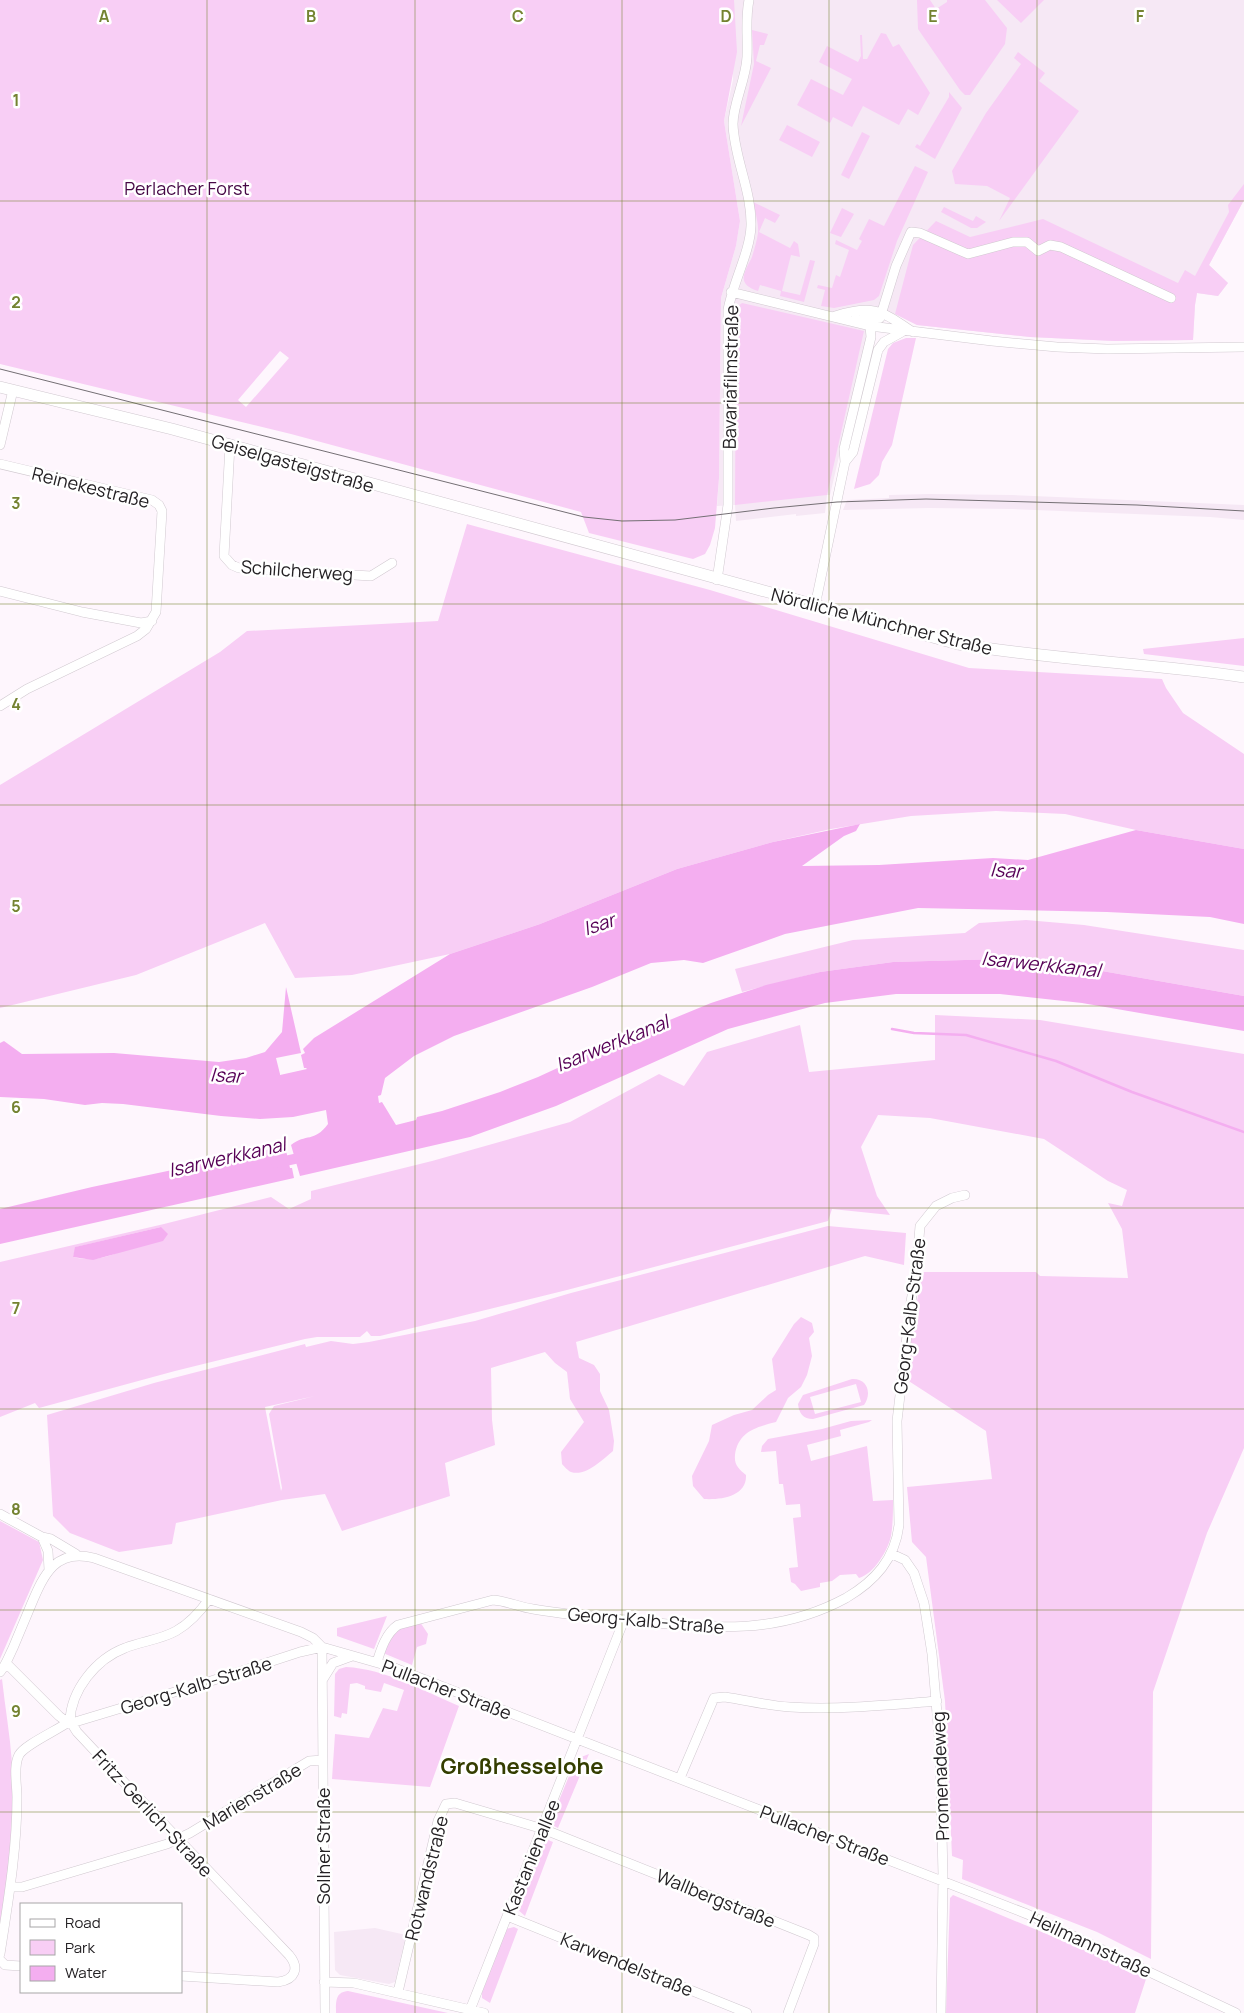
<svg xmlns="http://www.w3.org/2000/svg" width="1244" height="2013" viewBox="0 0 1244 2013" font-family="Manrope,sans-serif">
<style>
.built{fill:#f6e8f5}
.green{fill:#f8cef5;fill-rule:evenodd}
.water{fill:#f4aef0}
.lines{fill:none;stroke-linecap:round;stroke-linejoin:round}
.stream{stroke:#f4aef0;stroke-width:2.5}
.canal{stroke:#f4aef0;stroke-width:10}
.minor-casing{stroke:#d1c9d0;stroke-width:10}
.major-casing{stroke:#d1c9d0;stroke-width:12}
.minor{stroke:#fff;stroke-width:9}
.major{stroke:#fff;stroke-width:11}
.tram{stroke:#746f74;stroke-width:1}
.grid{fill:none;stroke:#748331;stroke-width:1;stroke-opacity:0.55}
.labels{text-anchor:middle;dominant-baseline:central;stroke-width:5;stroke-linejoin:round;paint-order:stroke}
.park-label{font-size:18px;fill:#460846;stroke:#fff}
.street-label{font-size:18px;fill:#242124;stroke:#fff}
.water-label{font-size:19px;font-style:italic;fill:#570056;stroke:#fff}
.district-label{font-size:22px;font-weight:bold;fill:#343e00;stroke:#fff}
.grid-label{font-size:16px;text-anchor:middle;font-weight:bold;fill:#748331;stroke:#fff;stroke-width:5;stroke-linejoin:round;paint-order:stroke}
</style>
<rect width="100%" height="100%" fill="#fef6fd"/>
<path class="built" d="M734 0H1244V200L1209 265 1228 283 1218 296 1197 293 1195 305 1193 340 1114 341 1030 337 917 325 895 314 881 312 874 306 830 495H827L825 513 796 516V514L736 521 735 505 717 506 719 478 721 298 736 246 740 221 724 121 733 80Z
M929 494 1012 495 1244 505V520L1210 517 1012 509 929 508 843 510 847 500 889 498V495Z
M375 1928 406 1935 395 1982 389 1984 340 1975 335 1970 334 1932Z"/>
<path class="green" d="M0 0H734L737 52 724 121 740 221 736 246 721 298 719 478 715 528 710 545 705 554 693 559 589 533 581 512 291 434 0 364ZM280 351 289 358 246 407 238 400Z
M917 0H930L936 9 947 2V0H985L1007 28 1005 44 970 95H965L960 90 918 29Z
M997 0H1044L1021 23Z
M752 30 768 34 764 45H760L756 61 771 68 741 126 754 64Z
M881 33 886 34 893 47 899 44 930 93 918 115 908 109 899 125 863 106 852 127 833 117 830 123 797 105 811 79 843 95 852 79 819 62 827 46 858 62 861 56 860 35H862L863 59H867Z
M1018 52 1045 73 1039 81 1079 111 999 221 1010 198 987 186 955 184 952 171 986 113 1021 64 1014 58Z
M949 92 962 108 935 159 915 147 917 144 920 146 949 97Z
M787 125 820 142 812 157 779 140Z
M862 132 870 136 849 179 841 175Z
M915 166 928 172 897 241 879 296 874 300 834 308 821 306 825 290 817 288 818 285 832 288 836 275 840 277 849 250 835 244 836 240 857 250 862 241 859 239 869 219 884 226Z
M1244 184V200L1209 265 1228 283 1218 296 1197 293 1195 305 1193 340 1114 341 1030 337 917 325 895 314 913 245 936 221 970 237 1043 219 1178 283 1185 270 1195 276 1229 212 1228 205Z
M753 202 780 215 775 223 765 218 759 232 790 248 794 241 798 244 800 257 791 255 782 291 800 295 810 260 815 261 804 302 780 296 781 291 760 285 758 291C735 284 745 272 752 257 754 250 757 241 758 233 759 224 755 211 753 202Z
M944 207 973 221 976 216 986 222 977 228H971L941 212Z
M842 208 854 214 841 237 830 233Z
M742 303 864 331 827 495 735 505 736 314 737 307Z
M906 338H916L892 445 882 462 879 475 870 484 854 489 888 349 893 343Z
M467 524 710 590 969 668 1162 679 1166 688 1183 713 1244 754V849L1136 830 1065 814 996 811 911 816 831 829 773 842 677 869 540 924 450 954 352 975 295 978 265 923 136 975 0 1008V785L220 652 247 631 438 621Z
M1244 638V666L1144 654 1143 649Z
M1026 920 1084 925 1244 950V996L1085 968 1001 959 893 962 820 972 742 992 735 969 853 940 965 933 979 923Z
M935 1015 1040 1020 1244 1054V1448L1207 1533 1153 1692 1151 1959 1097 1932 962 1879 963 1860 952 1856 945 1701 926 1557 912 1542 907 1487 992 1479 986 1431 904 1378 922 1272H1036L1040 1276 1128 1278 1122 1229 1108 1203 1122 1206 1127 1190 1108 1181 1044 1139 930 1118 878 1115 861 1147 877 1196 890 1215 832 1209 828 1221 567 1290 380 1336H371L367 1331 360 1337H317L305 1339 175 1371 39 1408 35 1403 0 1417V1262L164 1224 271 1197 289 1209 311 1199V1191L432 1161 570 1122 659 1074 684 1086 707 1052 800 1025 809 1072 935 1060ZM161 1227C133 1244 108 1266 73 1257L76 1247Z
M828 1226 906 1233 904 1265 865 1256 576 1342 579 1358 594 1365 600 1374V1391L609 1410 614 1441 613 1451C603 1459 586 1477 571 1472 568 1471 564 1466 562 1464L561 1452 584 1422 570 1399 567 1372 555 1363 545 1352 491 1368 492 1420 495 1445 445 1463 450 1496 342 1531 325 1494 282 1500 176 1523 172 1544 119 1552 70 1533 53 1516 47 1415 154 1383 305 1344 306 1347 331 1341 353 1344 369 1342 475 1321 571 1293ZM315 1396 274 1406 269 1414 282 1488 281 1491 265 1407Z
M801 1317 812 1323 814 1332 809 1338 812 1356 807 1375 801 1387 788 1398 776 1422C756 1427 738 1432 735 1455 734 1465 739 1469 746 1475 747 1496 722 1500 704 1499L693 1486 692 1476 709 1441 712 1425 734 1415 752 1410 768 1395 776 1390 772 1359 794 1324Z
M852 1379C868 1378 872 1394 864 1405L813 1419C803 1419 799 1413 798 1404L803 1395ZM856 1384 861 1402 815 1414 810 1397Z
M872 1420 869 1422 840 1430 841 1436 807 1445 811 1461 867 1446 873 1501 893 1500C893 1512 893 1524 891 1536 888 1550 874 1574 859 1578L856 1574 840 1575 832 1581 820 1583V1587L801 1591 795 1584 791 1582 789 1568 798 1567 793 1518 801 1517 800 1504 786 1505 783 1484H779L776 1451 761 1452 762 1446 768 1439 822 1429 851 1421Z
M0 1521 39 1542 43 1560 0 1659Z
M387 1616 374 1649 337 1636V1628Z
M420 1622 428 1634 426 1644 417 1647 412 1665 383 1653C394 1629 394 1628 420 1622Z
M346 1667C386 1669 423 1691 459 1706L430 1787 332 1779 335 1734 369 1738 383 1708 397 1711 404 1690 384 1683 381 1692 365 1689V1686L357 1683 350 1684 347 1714 342 1713 341 1718 334 1716 335 1674 339 1669Z
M2 1679C5 1707 10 1735 12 1763 15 1816 9 1874 0 1927V1680Z
M589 1754 558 1828 554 1826 551 1820 576 1759Z
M548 1840 553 1842 525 1916 517 1909 543 1843Z
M953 1895 1147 1976 1135 2013H946L950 1898Z
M514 1927 518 1929 490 2003 482 1998V1992L506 1929Z
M348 1991 448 2013H336C336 2002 335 1992 348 1991Z"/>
<path class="water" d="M860 824 856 831 844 836 802 866 879 865 993 858 1028 860 1136 830 1244 849V924L1210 917 1107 912 918 908 785 934 703 963 684 960 651 963 592 987 454 1036 414 1056 385 1078 381 1095 378 1096 379 1103 382 1102 396 1125 416 1120 417 1117 442 1111 500 1092 538 1077 588 1054 625 1042 643 1031 711 1003 766 985 820 972 893 962 1001 959 1085 968 1244 996V1031L1082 1003 1000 994H896L825 1003 728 1029 556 1106 470 1137 300 1176 291 1145C306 1133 314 1143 328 1124L326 1110 293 1117 260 1119 221 1116 123 1104 102 1103 85 1105 44 1099 0 1097V1043L4 1041 22 1054 114 1053 219 1062 246 1058 265 1052 282 1032 286 987 301 1053 276 1058 280 1074V1075L307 1069 306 1068H304L301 1055 305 1053 303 1049 314 1038 450 954 540 924 677 869 773 842Z
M285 1146 290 1168H292L294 1178 0 1244V1209L92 1187Z
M161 1227 168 1234 163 1241 93 1260 73 1257 75 1247Z"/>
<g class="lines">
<path class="stream" d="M892 1029 914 1033 966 1035 1056 1061 1132 1092 1244 1132"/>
<path class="canal" d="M276 1163 308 1156"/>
<g class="minor-casing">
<path id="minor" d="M731 292 870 326 992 341 1057 347 1107 349 1244 347
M835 316C874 304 881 311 913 332
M880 318 896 266 911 232 920 233 968 254 1013 242H1027L1038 251 1050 245 1061 247 1171 298
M855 320 880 318
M0 445 13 390
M230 445 224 556 232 565 239 568 371 576 392 563
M845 462 853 452 878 350 884 342 902 332
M0 464 152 500 159 505 162 511 156 612 146 629 137 636 27 689 0 706
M717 580 728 505V310C733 282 750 252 751 226 752 191 734 158 733 124 733 103 746 80 747 57 748 37 745 20 749 0
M0 591 82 612 141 623 152 621
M815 606 845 462 844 449 871 337 870 326
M0 1514 42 1537 51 1539 76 1554
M42 1537 48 1551 49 1570
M892 1554 905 1560 914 1573 924 1603 932 1654 940 1749 943 1876 941 2013
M322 1647 325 2013
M377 1662C381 1649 386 1633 398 1625L493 1600C507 1601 519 1607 533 1609 566 1615 601 1617 635 1621 710 1628 776 1636 846 1598 875 1581 895 1559 899 1525L897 1421 911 1301 916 1275 920 1226 936 1206 952 1198 965 1195
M6 1663 59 1716 63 1719 75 1722 211 1681 300 1652 322 1647
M0 1672C6 1665 9 1656 13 1648 19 1634 25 1619 31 1605 44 1574 56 1548 94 1558L301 1632 313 1638 322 1647 392 1667 1027 1914 1236 2013
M323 1679 333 1663 352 1656
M70 1721 77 1732 122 1780 289 1955C300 1968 295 1980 278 1982L181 1976
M70 1721C71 1690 96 1659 125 1648 142 1641 160 1640 176 1631 190 1623 200 1612 209 1599
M680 1778 714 1698 725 1697C746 1700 768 1706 790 1707 838 1710 888 1705 937 1701
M11 1887H22L167 1844 190 1833 309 1761 323 1760
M507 1916 747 2013
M0 1954C8 1902 17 1850 17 1797 17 1785 13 1766 19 1755 24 1745 58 1730 70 1721
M0 1960 5 1965 21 1966
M324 1982 354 1983 484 2013
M398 1992 438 1821 446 1804 455 1803 543 1829 809 1935 814 1938V1944L788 2013
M470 2010 624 1620"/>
</g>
<g class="major-casing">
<path id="major" d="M0 387 172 429 958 644C1053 660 1149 663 1244 677"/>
</g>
<use href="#minor" class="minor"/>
<use href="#major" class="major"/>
<path class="tram" d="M0 369 584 517 622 521 675 520 774 508 837 502 926 499 1137 505 1244 511"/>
</g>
<path class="grid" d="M207 0V2013M415 0V2013M622 0V2013M829 0V2013M1037 0V2013M0 201H1244M0 403H1244M0 604H1244M0 805H1244M0 1006H1244M0 1208H1244M0 1409H1244M0 1610H1244M0 1812H1244"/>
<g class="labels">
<g class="park-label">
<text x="187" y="188">Perlacher Forst</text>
</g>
<g class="street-label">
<text transform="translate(730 377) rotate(-89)">Bavariafilmstraße</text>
<text transform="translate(293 463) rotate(16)">Geiselgasteigstraße</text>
<text transform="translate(91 487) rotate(14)">Reinekestraße</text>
<text transform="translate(297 570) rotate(4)">Schilcherweg</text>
<text transform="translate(882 621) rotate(14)">Nördliche Münchner Straße</text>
<text transform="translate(909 1316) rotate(-83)">Georg-Kalb-Straße</text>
<text transform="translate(646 1620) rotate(5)">Georg-Kalb-Straße</text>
<text transform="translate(196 1685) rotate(-17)">Georg-Kalb-Straße</text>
<text transform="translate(447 1689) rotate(21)">Pullacher Straße</text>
<text transform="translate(940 1776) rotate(-92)">Promenadeweg</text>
<text transform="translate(252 1796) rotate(-31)">Marienstraße</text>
<text transform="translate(153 1813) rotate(47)">Fritz-Gerlich-Straße</text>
<text transform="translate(825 1835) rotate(21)">Pullacher Straße</text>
<text transform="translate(323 1846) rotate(-90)">Sollner Straße</text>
<text transform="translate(531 1857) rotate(-68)">Kastanienallee</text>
<text transform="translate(426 1878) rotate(-76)">Rotwandstraße</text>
<text transform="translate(716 1898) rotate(22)">Wallbergstraße</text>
<text transform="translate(1091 1944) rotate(25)">Heilmannstraße</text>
<text transform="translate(627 1964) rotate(22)">Karwendelstraße</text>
</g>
<g class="water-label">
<text transform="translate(1006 870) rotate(3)">Isar</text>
<text transform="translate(599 924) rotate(-19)">Isar</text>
<text transform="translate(1041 964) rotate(6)">Isarwerkkanal</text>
<text transform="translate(612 1043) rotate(-22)">Isarwerkkanal</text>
<text transform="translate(226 1075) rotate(3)">Isar</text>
<text transform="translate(227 1157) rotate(-13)">Isarwerkkanal</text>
</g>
<g class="district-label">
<text x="522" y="1766">Großhesselohe</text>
</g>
</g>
<g class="grid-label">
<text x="104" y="22">A</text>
<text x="311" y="22">B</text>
<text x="518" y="22">C</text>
<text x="726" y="22">D</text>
<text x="933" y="22">E</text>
<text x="1140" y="22">F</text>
<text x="16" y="106">1</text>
<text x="16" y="308">2</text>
<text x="16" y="509">3</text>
<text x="16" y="710">4</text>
<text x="16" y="912">5</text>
<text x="16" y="1113">6</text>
<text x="16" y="1314">7</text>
<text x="16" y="1515">8</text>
<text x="16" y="1717">9</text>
</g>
<rect x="20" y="1903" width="162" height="90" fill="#ffffff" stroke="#a7a6a7"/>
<rect x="30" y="1919" width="25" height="8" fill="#ffffff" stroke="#a7a6a7"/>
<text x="65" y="1928" font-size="15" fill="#242124">Road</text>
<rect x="30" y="1940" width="25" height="15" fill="#f8cef5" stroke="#a7a6a7"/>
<text x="65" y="1953" font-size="15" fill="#242124">Park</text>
<rect x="30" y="1966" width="25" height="15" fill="#f4aef0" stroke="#a7a6a7"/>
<text x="65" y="1978" font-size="15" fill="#242124">Water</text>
</svg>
